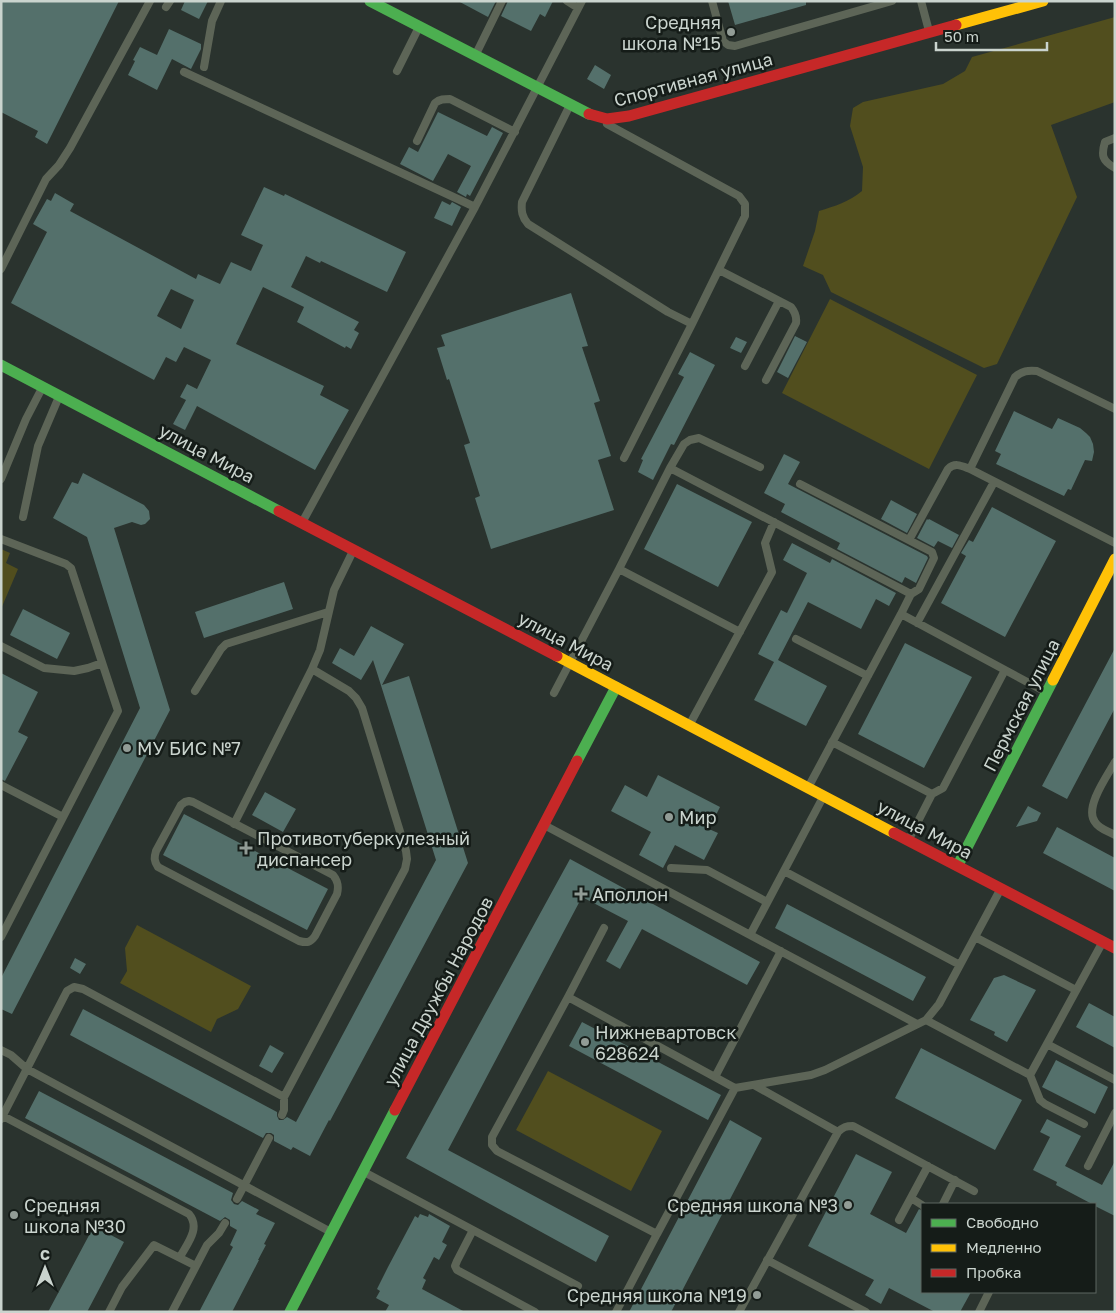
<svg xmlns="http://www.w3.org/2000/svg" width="1116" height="1313" viewBox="0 0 1116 1313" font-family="'Golos Text',sans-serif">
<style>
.green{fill:#514e1e}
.building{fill:#54706b;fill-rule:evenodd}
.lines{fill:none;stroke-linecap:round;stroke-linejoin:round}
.lane{stroke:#5d6557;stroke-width:8}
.fast{stroke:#4caf50;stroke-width:11}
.slow{stroke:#ffc107;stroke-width:11}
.jam{stroke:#c62828;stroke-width:11}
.poi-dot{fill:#929c96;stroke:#151c18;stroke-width:2}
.labels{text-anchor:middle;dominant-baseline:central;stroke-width:5;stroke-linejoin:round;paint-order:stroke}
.poi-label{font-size:18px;fill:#cad4ce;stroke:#151c18;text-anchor:start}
.street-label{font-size:18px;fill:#cad4ce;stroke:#151c18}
</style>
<rect width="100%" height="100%" fill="#2a332e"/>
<path class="green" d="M1115 17V102L1051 125 1077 197 997 364 984 368 831 292 823 275 803 266 815 231 819 211C835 206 849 202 862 191L863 167 850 126 853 108 863 102 943 84 965 71 972 57Z
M830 299 977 375 929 469 782 393Z
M1 549 10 553 6 563 18 569 1 609Z
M137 925 251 986 238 1009 217 1019 211 1032 120 983 127 971 125 948Z
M548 1071 662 1131 631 1191 516 1130Z"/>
<path class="building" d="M1 1H119L47 144 35 137 38 131 1 112Z
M185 1H208L199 19 181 10Z
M458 1H496L488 17Z
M508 1H553L545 17 540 14 531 31 501 16Z
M728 1H806V5L735 25Z
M169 29 201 44V49L191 69 172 59 157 90 128 75 135 61 133 60 140 47 157 55Z
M595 65 611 75 604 89 587 79Z
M438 112 487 136 492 127 503 133 470 196 467 194 466 197 457 192 471 166 448 154 433 181 400 164 409 147 418 152Z
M264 187 284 196 285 194 406 252 387 292 321 261 320 263 306 256 291 287 359 322 354 330 359 333 351 349 346 346 345 348 297 322 304 307 263 287 236 344 324 386 320 395 349 410 315 470 197 406 185 430 173 424 186 400 180 397 187 384 197 389 211 360 184 347 176 362 166 357 154 380 11 303 47 232 33 224 47 199 51 201 55 193 74 204 70 211 196 279 198 274 220 284 231 262 251 271 263 245 241 235ZM171 289 194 300 181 329 157 316Z
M442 201 450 205 452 202 461 207 452 226 434 218Z
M571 293 588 346 582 347 600 401 594 403 611 456 598 460 614 510 491 549 475 498 480 496 464 445 470 443 449 379 447 380 437 348 445 346 441 335Z
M795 336 807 342 788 378 777 372Z
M736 337 747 342 741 353 730 348Z
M690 352 715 365 674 445 671 444 653 480 638 472 643 460 641 459 684 377 678 374Z
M1014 411 1052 429 1058 418 1080 428 1086 433 1090 437 1093 444 1094 452 1092 461 1085 460 1071 490 1068 489 1064 496 996 464 1001 454 995 451Z
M784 454 800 462 788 484 927 556 928 558 916 583 905 577 902 583 837 549 840 543 781 512 785 504 764 493Z
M83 473 144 505 149 511 150 519 145 524 141 525 132 522 114 528 170 710 12 1014 1 1009V978L140 708 87 537 53 518 72 482 78 484Z
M677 484 752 522 718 587 644 549Z
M891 500 917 514 907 533 881 519Z
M992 507 1056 541 1005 637 941 603 966 556 961 553 969 540 973 542Z
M927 519 928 520 929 519 959 535 952 548 938 541 934 547 917 538Z
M792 543 830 563 832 559 896 593 889 606 876 599 861 629 808 602 778 660 827 686 806 726 754 700 774 662 758 654 781 610 787 613 807 573 783 560Z
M284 582 293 609 204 638 195 612Z
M23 609 70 633 57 659 10 635Z
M371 626 404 644 382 685 409 676 468 863 330 1121 329 1120 310 1156 293 1147 291 1150 274 1141V1135L271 1133H266L263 1138 70 1035 83 1009 277 1112V1116L279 1120H283L287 1117 296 1122 436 860 373 660 361 680 332 663 340 648 354 656Z
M905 643 972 677 924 768 858 734Z
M1115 648V708L1067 799 1042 786Z
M1 673 38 692 18 732 28 737 5 781 1 779Z
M658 775 720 807 709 829 718 833 704 860 675 845 663 868 639 855 651 832 611 811 625 785 647 797Z
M265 792 296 809 283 832 252 815Z
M1028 806 1041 813 1037 821 1016 827Z
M184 814 328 889 307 930 163 855Z
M1057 827 1115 858V891L1043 853Z
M570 859 760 962 747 985 642 929 620 969 606 961 628 921 582 897 448 1150 609 1236 596 1262 406 1158Z
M787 904 926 977 913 1001 775 928Z
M75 958 86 964 80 974 70 968Z
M1004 975 1036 990 1007 1042 994 1035 995 1032 970 1020 994 978Z
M1089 1003 1115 1017V1048L1076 1027Z
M582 1022 721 1095 708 1120 569 1046Z
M270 1045 284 1053 272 1073 259 1066Z
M921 1048 1022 1100 995 1150 895 1098Z
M1056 1060 1108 1087 1095 1114 1042 1087Z
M39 1091 233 1193 231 1200 234 1204 238 1205 242 1201 259 1210 256 1214 275 1223 264 1244 266 1245 258 1260H259L232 1312H199L233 1247 230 1245 237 1230 230 1226V1220L225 1217 220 1221 25 1118Z
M1047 1119 1081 1136 1065 1166 1102 1185 1115 1161V1216L1095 1206V1204H1092L1056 1185 1057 1182 1033 1170 1050 1137 1040 1132Z
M730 1120 762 1138 671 1312H629Z
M856 1154 892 1172 870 1214 906 1233 919 1209 922 1211V1292H971L960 1312H935L889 1288 881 1304 865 1295 874 1280 808 1246Z
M420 1214 428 1217 429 1214 450 1226 442 1242 447 1245 439 1260 434 1257 423 1278 426 1280 422 1289 465 1312H385L389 1305 376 1298 380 1291 377 1289 388 1267 415 1216 418 1218Z
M94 1226 124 1242 87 1312H48Z"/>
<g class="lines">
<path class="lane" d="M567 1 578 8
M712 1 723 41 728 45 735 46 892 1
M921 1 929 31
M166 7 170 1
M476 54 502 1
M204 67 212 21 221 1
M397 71 418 29
M184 72 475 207
M569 107 522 202C521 211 522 217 528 224L668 312 692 324
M607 124 739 196 745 204V216L692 324 624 458
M1115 138 1105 142C1101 155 1102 161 1115 168
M417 141 435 103C440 99 444 99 450 99L515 132
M1 269 46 179 59 165 70 148 150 1
M719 270 791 307C795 312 797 316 796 323L766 380
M745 366 779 301
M670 468 684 444 690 440 699 438 760 467
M970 469 1015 377C1022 371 1028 370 1037 371L1115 409
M1 479 26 419 41 390
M800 484 932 552 934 558 919 589 911 594 901 614 1044 691
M23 517 38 446 58 399
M304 519 475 207 582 1
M1 539 66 564 71 568 118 711 1 937
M909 540 948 469C955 462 962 466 970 469L1115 543
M619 569 740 632
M917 623 994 482
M796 639 868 676
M1 646 44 668 74 671 88 668 102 663
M195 691 221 649 226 644 328 612
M554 693 619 569 670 468 911 594
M691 722 772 572 765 543 774 522
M832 742 932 794 943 788 1005 670
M1115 762C1107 776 1084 808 1095 822 1099 829 1108 831 1115 835
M810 784 901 614
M1 785 63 817
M189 801 193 802 333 875C338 881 339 886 337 894L315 936C310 943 307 943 299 941L158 867C154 861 154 858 156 851L181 805 185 802Z
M234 824 312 669
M546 826 917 1024
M910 837 932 794
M671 868 707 870 767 902
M784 871 960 965
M604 928 568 997 492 1137V1145L497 1151 657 1234 616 1312
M750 935 822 799
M975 937 1076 990
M568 997 735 1088 811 1075 825 1070 926 1020 939 1004 999 892
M926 1020 1030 1075 1040 1100 1045 1104 1084 1124
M1047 1044 1115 1080
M1 1050 11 1055 27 1069 329 1231
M1030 1075 1101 945
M715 1077 781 951
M754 1085 838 1132
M282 1115 284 1110V1097L405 869 407 859 406 851 362 708 356 698 349 691 312 669 320 650 334 590 352 553
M3 1116 189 1214C201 1228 187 1244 180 1257
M1 1119 67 991 74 987 83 989 284 1097
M1088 1166 1115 1113
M364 1172 578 1286
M911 1198 922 1205
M237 1199 269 1138
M943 1204 955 1180
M899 1220 928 1166
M473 1230 457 1261 455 1266 457 1270 535 1312
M657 1234 735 1088
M767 1260 866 1312
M109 1312 122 1287 154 1245 196 1266
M172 1312 207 1245 219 1233 225 1223
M739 1312 838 1132C843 1127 846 1126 853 1126L974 1191
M979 1312 989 1292"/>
<path class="fast" d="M370 1 589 114
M1 365 279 511
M577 761 616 687
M958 865 1053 680
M290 1312 395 1110"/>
<path class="slow" d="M956 25 1043 1
M557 656 894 833
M1053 680 1115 559"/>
<path class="jam" d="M589 114 607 119 629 116 956 25
M279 511 557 656
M894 833 1115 948
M395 1110 577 761"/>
</g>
<g class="poi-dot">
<circle cx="731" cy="32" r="5"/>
<circle cx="127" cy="748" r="5"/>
<circle cx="669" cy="817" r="5"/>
<path d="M243.5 840.5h5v5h5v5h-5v5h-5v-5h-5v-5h5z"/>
<path d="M578.5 886.5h5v5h5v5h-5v5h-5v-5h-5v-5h5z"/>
<circle cx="585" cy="1042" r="5"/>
<circle cx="848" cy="1205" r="5"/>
<circle cx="14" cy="1215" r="5"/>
<circle cx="757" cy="1295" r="5"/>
</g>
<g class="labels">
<g class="poi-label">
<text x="721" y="22" text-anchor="end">Средняя<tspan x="721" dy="21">школа №15</tspan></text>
<text x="137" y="748">МУ БИС №7</text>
<text x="679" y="817">Мир</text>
<text x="257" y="838">Противотуберкулезный<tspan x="257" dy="21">диспансер</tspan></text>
<text x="592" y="894">Аполлон</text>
<text x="595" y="1032">Нижневартовск<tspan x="595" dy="21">628624</tspan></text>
<text x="24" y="1205">Средняя<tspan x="24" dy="21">школа №30</tspan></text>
<text x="838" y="1205" text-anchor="end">Средняя школа №3</text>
<text x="747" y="1295" text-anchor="end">Средняя школа №19</text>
</g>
<g class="street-label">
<text transform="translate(693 79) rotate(-15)">Спортивная улица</text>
<text transform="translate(207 453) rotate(28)">улица Мира</text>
<text transform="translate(566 641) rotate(28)">улица Мира</text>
<text transform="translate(1021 705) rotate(-63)">Пермская улица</text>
<text transform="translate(925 829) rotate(28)">улица Мира</text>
<text transform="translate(438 991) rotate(-62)">улица Дружбы Народов</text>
</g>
</g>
<rect width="1116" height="1313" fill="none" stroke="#cad4ce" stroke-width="5"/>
<rect x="921" y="1203" width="175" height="90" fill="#151c18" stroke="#5d6661"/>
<rect x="931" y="1219" width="25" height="8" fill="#4caf50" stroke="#5d6661"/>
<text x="966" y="1228" font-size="15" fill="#cad4ce">Свободно</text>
<rect x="931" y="1244" width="25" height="8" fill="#ffc107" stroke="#5d6661"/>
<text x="966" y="1253" font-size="15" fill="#cad4ce">Медленно</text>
<rect x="931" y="1269" width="25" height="8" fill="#c62828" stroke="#5d6661"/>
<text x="966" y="1278" font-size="15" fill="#cad4ce">Пробка</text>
<g transform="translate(45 1268)" stroke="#151c18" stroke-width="4" paint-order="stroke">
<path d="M0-4L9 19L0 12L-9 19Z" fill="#cad4ce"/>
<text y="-8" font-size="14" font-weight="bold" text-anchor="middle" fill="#cad4ce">С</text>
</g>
<path d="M936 42v8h111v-8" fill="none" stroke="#cad4ce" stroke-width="2.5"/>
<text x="944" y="42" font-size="15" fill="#cad4ce" stroke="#151c18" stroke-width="4" paint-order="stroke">50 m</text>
</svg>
